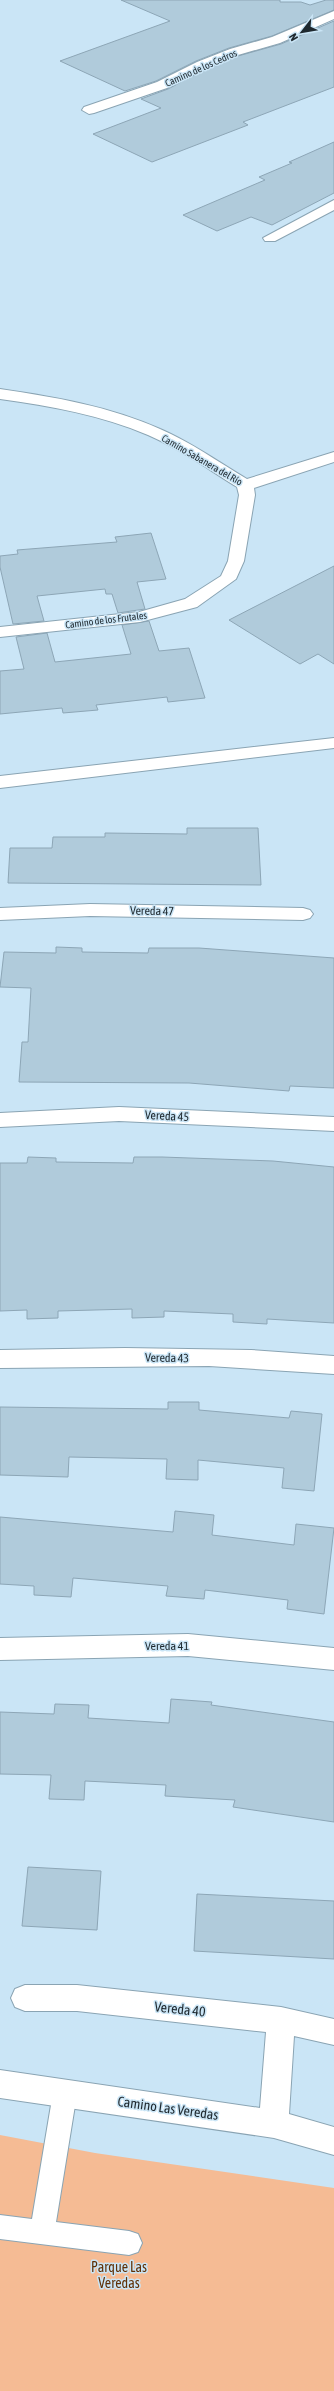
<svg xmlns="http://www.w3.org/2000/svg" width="334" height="2391" viewBox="0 0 334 2391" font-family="'Asap Condensed',sans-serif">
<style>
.green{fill:#f5bb94}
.building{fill:#b0cbdb;stroke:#8da6b6}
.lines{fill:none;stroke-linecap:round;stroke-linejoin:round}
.service-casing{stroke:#8aa4b3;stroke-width:2}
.minor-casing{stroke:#8aa4b3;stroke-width:2}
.service{fill:#fff;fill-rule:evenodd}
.minor{fill:#fff;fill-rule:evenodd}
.labels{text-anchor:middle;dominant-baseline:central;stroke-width:3;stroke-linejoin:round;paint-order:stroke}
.far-street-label{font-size:10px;fill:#1f292f;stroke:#cae5f6}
.street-label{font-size:12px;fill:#1f292f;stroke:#cae5f6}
.near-street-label{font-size:14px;fill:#1f292f;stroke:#cae5f6}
.near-park-label{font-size:14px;fill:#603107;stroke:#cae5f6}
</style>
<rect width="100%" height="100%" fill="#cae5f6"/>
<path class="green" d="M0 2135 95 2153 334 2188V2391H0Z"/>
<path class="building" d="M121 0H280V2H301L310 5 326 0H334V10L272 36 229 48 196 61 156 81 125 91 60 61 170 21Z
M334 21V87L243 122 248 125 152 162 93 134 161 108 141 99 168 89 206 69 238 56 281 44Z
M334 142V193L272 225 251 217 217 231 183 215 265 180 259 177 292 163 289 162Z
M151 533 166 579 137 582 145 609 118 613 112 594H106L105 589 37 596 44 621 13 624 0 567V556L18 554 17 550 117 542 115 537Z
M334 566V664L318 654 300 664 229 620Z
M149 621 159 651 189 648 205 698 168 702 167 697 96 705 98 710 63 713 62 708 0 714V671L24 669 16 637 47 633 55 662 131 654 122 625Z
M187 828H258L261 885 8 883 10 848H52L53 837H105V833L187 834Z
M56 947 82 948V952L148 953 149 948H199L334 958V1088L290 1086 289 1091 189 1083 19 1082 22 1042H28L31 988 0 987 4 952 56 953Z
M28 1157 56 1158V1162L133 1163 134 1157H162L273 1161 334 1167V1323L267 1319V1324L233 1322V1314L164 1311V1317L132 1318V1309L58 1311V1318L27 1319V1310L0 1311V1163H27Z
M168 1402H199V1410L289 1418 291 1411 322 1414 314 1491 282 1488 284 1468 198 1460V1480L166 1479 167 1459 69 1457 68 1477 0 1475V1407L168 1409Z
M175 1511 214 1515 212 1535 294 1545 296 1524 334 1528 324 1614 287 1609 288 1600 205 1590 204 1599 166 1596 168 1586 73 1578 71 1597 34 1595V1586L0 1584V1517L173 1532Z
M171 1699 212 1702 211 1705 334 1722V1822L233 1807 235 1800 165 1796 166 1785 85 1781 84 1800 49 1799 51 1775 0 1774V1712L54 1714 55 1704 89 1705 88 1718 169 1723Z
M28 1867 101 1871 97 1930 22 1926Z
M197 1894 334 1901V1959L194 1951Z"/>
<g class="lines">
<g class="service-casing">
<path id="service" d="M65 2082 74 2085 77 2093 56 2222 129 2231 138 2234 142 2243 138 2252 129 2255 0 2239V2215L32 2219 53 2093 56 2085Z"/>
</g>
<g class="minor-casing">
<path id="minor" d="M334 11V19L280 43 238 55 205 68 167 88 94 113 89 114 82 110 84 107 157 82 197 62 230 49 272 37Z
M334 200V210L275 241H265L263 238Z
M0 389C54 397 109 406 160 429 191 442 218 462 247 479L334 452V462L254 488 255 495 244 561 236 579 197 607 140 622 0 637V627L139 612 185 599 221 576 228 561 239 495 237 487C208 469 180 449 148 435 101 415 51 406 0 399Z
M334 738V748L0 788V776Z
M90 904 303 908 310 910 313 914 310 918 303 920 90 916 0 920V908Z
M119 1107 334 1117V1131L119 1121 0 1127V1113Z
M125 1348 251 1350 334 1356V1374L209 1366 0 1368V1350Z
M188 1634 334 1648V1670L188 1656 0 1660V1638Z
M25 1985H77L281 2007 334 2019V2045L294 2036 289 2114 334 2127V2155L274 2138 0 2098V2070L260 2108 266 2032 77 2011H25L15 2007 11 1998 15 1989Z"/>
</g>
<use href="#service" class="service"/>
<use href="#minor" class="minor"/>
</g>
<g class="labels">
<g class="far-street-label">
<text transform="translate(201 68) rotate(-24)">Camino de los Cedros</text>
<text transform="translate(202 460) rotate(30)">Camino Sabanera del Río</text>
<text transform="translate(106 620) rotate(-7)">Camino de los Frutales</text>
</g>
<g class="street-label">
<text transform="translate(152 911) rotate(1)">Vereda 47</text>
<text transform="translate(167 1116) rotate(3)">Vereda 45</text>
<text transform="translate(167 1358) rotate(1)">Vereda 43</text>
<text x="167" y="1646">Vereda 41</text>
</g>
<g class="near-street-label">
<text transform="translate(180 2009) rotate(6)">Vereda 40</text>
<text transform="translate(168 2108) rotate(8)">Camino Las Veredas</text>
</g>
<g class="near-park-label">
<text x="119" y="2267">Parque Las<tspan x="119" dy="16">Veredas</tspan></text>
</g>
</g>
<g transform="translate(302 32) rotate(239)" stroke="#cae5f6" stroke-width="3" paint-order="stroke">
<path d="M0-3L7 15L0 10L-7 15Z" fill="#1f292f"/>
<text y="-6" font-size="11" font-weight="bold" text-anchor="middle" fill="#1f292f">N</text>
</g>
</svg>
